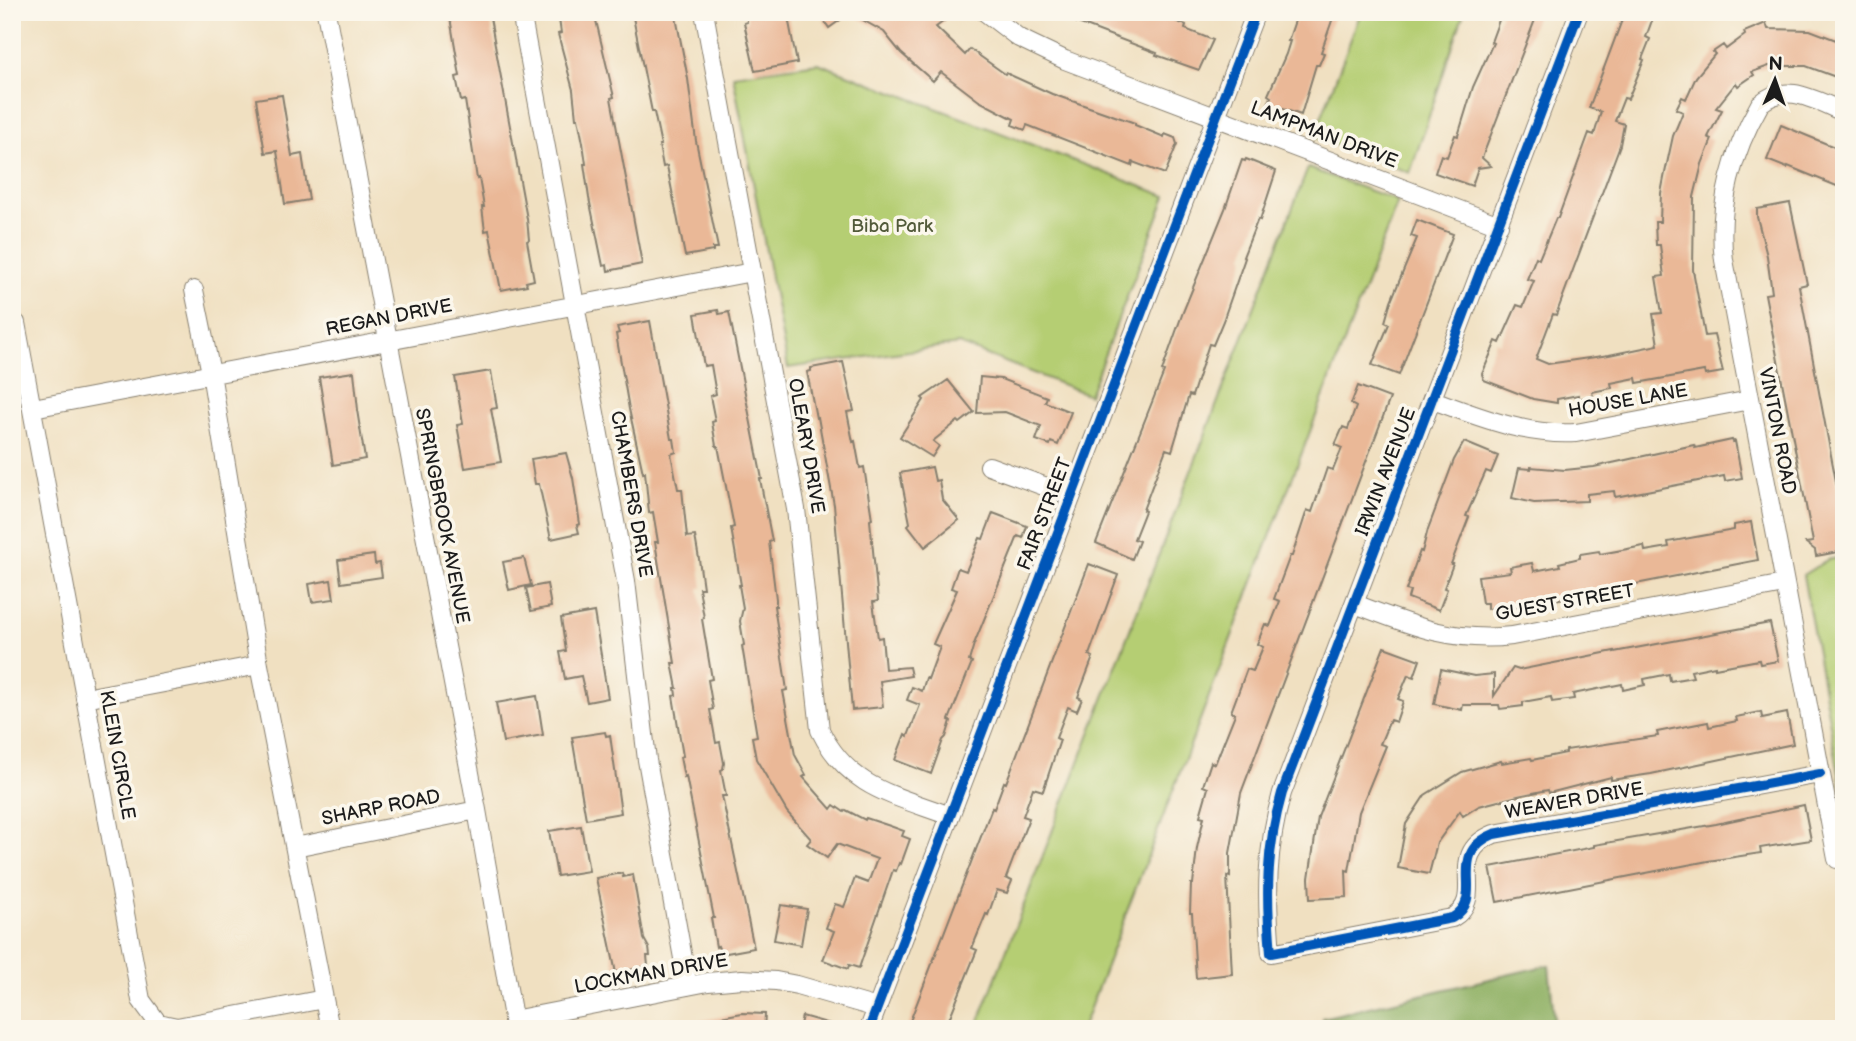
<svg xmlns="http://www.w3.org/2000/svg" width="1856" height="1041" viewBox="0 0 1856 1041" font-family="'Balsamiq Sans',sans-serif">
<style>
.green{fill:#b5ce73;stroke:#687548;stroke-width:2}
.forest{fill:#90b165;stroke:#566640;stroke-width:2}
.building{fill:#eab897}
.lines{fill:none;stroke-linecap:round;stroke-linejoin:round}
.street-casing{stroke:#867e6e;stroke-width:20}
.street{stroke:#fff;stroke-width:18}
.cycleway-casing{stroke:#fbf7ec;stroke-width:15}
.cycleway{stroke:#0057b8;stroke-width:10}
.labels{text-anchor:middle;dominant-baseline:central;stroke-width:7;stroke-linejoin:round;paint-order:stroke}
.street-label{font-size:19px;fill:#1c1c1c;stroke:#fbf7ec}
.park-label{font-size:19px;fill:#525a3a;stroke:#fbf7ec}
</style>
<rect width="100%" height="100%" fill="#fbf7ec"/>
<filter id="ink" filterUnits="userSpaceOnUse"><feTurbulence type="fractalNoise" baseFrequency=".0143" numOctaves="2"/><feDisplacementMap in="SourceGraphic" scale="14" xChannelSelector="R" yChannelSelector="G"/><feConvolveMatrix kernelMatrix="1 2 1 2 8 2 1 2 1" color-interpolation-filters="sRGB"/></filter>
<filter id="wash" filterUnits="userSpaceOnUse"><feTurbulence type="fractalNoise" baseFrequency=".00686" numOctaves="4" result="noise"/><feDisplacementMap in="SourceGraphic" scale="28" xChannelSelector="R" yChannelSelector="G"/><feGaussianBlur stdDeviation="1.57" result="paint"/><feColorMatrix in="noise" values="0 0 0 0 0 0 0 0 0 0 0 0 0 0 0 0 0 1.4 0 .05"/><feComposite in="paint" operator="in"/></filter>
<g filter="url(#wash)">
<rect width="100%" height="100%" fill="#f0e0c1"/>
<path class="green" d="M1361 12H1464L1410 173 1314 137Z
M818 63 1166 196 1089 395 959 344 788 368 733 75Z
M1308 168 1398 201 1082 1029H976Z
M1844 557V802L1803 575 1827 560Z"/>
<path class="forest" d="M1549 965 1555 1029H1325L1322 1018Z"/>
<g id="blocks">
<path class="building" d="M449 12H489L527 219 529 240 527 241 534 280 526 282 527 285 501 290 489 230 485 231 482 207H484L479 178 477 179 465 100 461 101 456 77 460 76Z
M558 12H594L614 97 611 98 642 264 608 271 607 265 603 266 589 198 584 164H586L583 143 578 118H576L573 90 558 34 561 33Z
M632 12H675L688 79 696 141 718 248H713V251L685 256 667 166 663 167 659 145H661L654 112H652Z
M747 12H787L797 63 755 71 744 23 747 22Z
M832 12H936L944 21 936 27 965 55 970 49 1005 74 1006 73 1052 94 1135 123V125L1164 137 1165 134 1175 138 1177 144 1165 174 1133 162 1132 166 1027 125 1025 130 1012 125 1014 119 979 101 941 72 933 81 901 53 884 32 850 13 829 28 823 19Z
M1049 12H1150L1186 25 1185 29 1213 40 1199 70 1156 55 1157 53Z
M1298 12H1335L1321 52 1324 53 1319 65H1316L1301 115 1268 104 1271 97 1268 95 1286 54 1290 41H1288Z
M1502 12H1538L1482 158 1491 166 1478 168 1472 186 1435 173 1441 155 1447 157 1455 135 1458 136 1473 87 1493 43 1491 42Z
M1625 12H1655L1646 37 1650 39 1642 59 1644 60 1628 99 1624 98 1615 121 1624 124 1620 145 1556 315 1553 314 1536 359 1548 364 1609 355 1658 345 1653 314 1662 313 1656 277 1664 276 1660 245H1656L1655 222H1660L1661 193 1665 173 1673 136 1683 112 1676 109 1682 97 1686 99 1696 77 1715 54 1713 52 1723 45 1726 49 1745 35 1744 32 1766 23 1768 29 1810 30 1844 43V80L1806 66H1769L1752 72 1754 75 1738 86 1736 83 1716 108 1722 110 1708 137 1712 139 1702 164 1694 197 1693 270 1705 336 1714 335 1723 372 1705 375 1704 371 1637 383 1636 378 1611 383 1612 388 1592 392 1593 396 1578 399V395L1557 399V403L1533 399 1484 380 1482 374 1496 341 1500 343 1517 305 1523 307 1534 281 1527 279 1536 257 1539 259 1556 218H1558L1589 133 1594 135 1601 112 1589 108Z
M282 95 292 156 302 154 309 200 285 204 277 151 265 153 256 99Z
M1781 125 1844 151V189L1788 166 1787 168 1767 160Z
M1246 159 1276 171 1260 220 1258 219 1243 257 1245 258 1223 321 1213 345 1209 344 1192 396 1189 395 1172 451 1166 449 1143 510 1145 511 1134 539 1139 541 1132 559 1096 543 1164 372 1162 371 1183 312 1225 209 1242 160 1245 161Z
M1790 203 1807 284 1799 286 1844 524V551L1816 556 1815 550 1806 543 1813 542 1765 294 1772 293 1767 256 1757 217V209Z
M1417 220 1453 234 1399 375 1372 365 1389 324 1385 322 1391 301 1417 238 1411 236Z
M718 310 719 314 729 312 762 479H760L772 541 769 542 776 599V606H774L787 690 783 691 795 755 806 775 803 777 831 809 834 805 844 812 846 810 865 820 866 818 890 826 904 831 902 836 910 839 901 864 899 863 896 871 893 870 859 968 849 965 848 969 823 960 834 931 826 928 835 904 844 907 855 878 868 883 877 859 837 844 827 858 807 844 811 839 787 812 756 759 752 737 757 736 742 646 744 645 740 621 743 608 739 585H741L731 528 734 527 718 446H716L712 422 715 421 710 396 716 394 711 365 704 366 695 314Z
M650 321 671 439H674L676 452 671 454 678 489H682L687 537 695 536 699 559 703 588H699L704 618 702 619 712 679 708 680 713 709 710 710 716 743 720 742 724 763 723 769 721 770 726 796H722L754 948 721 954 718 946 716 947 711 918H714L686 776 684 777 680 757 683 756 673 696 676 695 675 688H677L672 663H675L655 542H658L653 512 649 513 645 472 643 473 629 409 616 334 619 333 617 327Z
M843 362 854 411 847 412 853 442 855 441 860 468 864 467 872 519 870 520 878 601 873 602 878 638 882 637 885 669 909 667 911 676 880 681 883 707 852 710 834 505 818 417 816 418 807 372 811 371V368Z
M491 371 497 408 491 409 501 462 465 468 457 425 463 424 455 377Z
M354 372 358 410H357L365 459 333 465 319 377Z
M980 377 1001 379 1047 397 1045 402 1071 412 1058 445 1051 442 1050 445 1036 440 1041 426 1005 412 977 413Z
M948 380 974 412 960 423 958 421 933 441 939 446 932 457 900 437 924 400 922 398Z
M1358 386 1390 398 1241 793 1230 853V877L1227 876 1232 974 1196 978 1192 913H1190L1191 884H1193L1197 848 1204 817 1200 816 1208 788 1203 786 1211 762 1215 764 1235 714 1231 712 1247 669 1253 671 1263 647 1257 644 1265 624 1270 626 1280 601 1274 599 1290 556H1292L1307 510 1312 512 1327 468 1333 470 1342 448 1335 445 1343 427 1348 429 1356 407 1351 404Z
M1732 440 1733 442 1735 441 1742 478 1725 481 1724 476 1615 497 1614 491 1587 494V501L1534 503 1512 498 1519 468 1531 469V467L1565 470 1594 467 1694 445 1695 448Z
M1464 442 1498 456 1491 473 1486 471 1466 516 1469 517 1451 564H1453L1444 588 1447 589 1439 610 1408 598 1410 591 1406 590 1420 551 1422 552 1428 529 1454 460Z
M566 453 573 478 580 524 577 525 579 533 551 539 539 484H535L531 459Z
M932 467 935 481 939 480 942 499 959 520 925 547 908 525 910 523 900 473Z
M993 513 1027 526 1023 538 1018 536 974 644 969 661 972 662 949 720 951 721 946 737 943 740 931 774 895 760 905 734 908 736 920 705 907 700 912 687 922 691 926 678 928 679 940 647 933 644 957 590 951 588 958 568 966 571 980 538 983 539Z
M1751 522 1758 560 1524 606 1487 609V603H1482L1478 576 1511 572 1510 567 1532 563 1534 571 1560 566 1559 563 1580 558V554L1599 551 1600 554 1644 546 1645 551 1669 547 1668 542 1734 530V525Z
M374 555 375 564 380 563 382 577 341 583 338 560Z
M524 558 531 585 509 590 503 562Z
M1089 564 1118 575 1089 655 1093 657 1078 697 1082 699 1077 711 1068 707 1056 738 1060 740 1043 791 1033 788 1023 816 1029 818 1006 878 1012 881 1007 893 997 890 988 915 986 914 972 948 977 950 945 1029H907L992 808 994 809 1004 782 1006 783Z
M331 580 334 599 312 602 309 584Z
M547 584 551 607 531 611 526 588Z
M594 612 608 698 587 702 581 676 565 679 560 652 566 651 561 618Z
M1770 623 1778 661 1760 664 1759 660 1715 668V666L1691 671 1693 677 1670 681 1669 674 1644 679 1645 685 1623 690 1622 684 1573 694 1574 699 1552 702 1551 697 1523 702V706L1500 709 1499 705H1463L1462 710 1434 704 1441 669 1474 676 1494 674V696L1513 668 1519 670 1614 651V652Z
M1384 647 1420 660 1414 677 1408 675 1398 699 1403 701 1396 722 1390 720 1380 744 1386 746 1359 812 1349 871 1346 870 1347 897 1310 899 1309 878 1318 817Z
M537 696 543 735 503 742 496 703Z
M1761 712 1762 718 1787 713 1793 744 1651 774 1611 780V777L1549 793 1548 790 1518 796 1479 806 1463 816 1460 811 1437 843 1429 874 1398 868 1406 824 1425 795 1462 772 1501 761 1502 763 1531 758 1532 760 1566 753V750L1658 736 1657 732 1682 727 1708 722 1709 727 1737 721 1736 717Z
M605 732 606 736 610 735 621 813 586 819 572 737Z
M1804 805 1811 840 1760 848 1761 853 1708 861 1497 902 1490 867 1594 847V845L1716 824Z
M581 826 589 871 557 876 549 831Z
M622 873 623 877 633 875 644 939 649 948 650 956H647L648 966 616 973 596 878Z
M781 905 807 909 801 945 774 940Z
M742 1013 765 1014 764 1029H693V1022Z
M802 1016 834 1025V1029H799Z"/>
</g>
</g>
<g filter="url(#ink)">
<use href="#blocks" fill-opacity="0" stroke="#867e6e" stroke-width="2"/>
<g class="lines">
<g class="street-casing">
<path id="street" d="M326 12 477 810 515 1029
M521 12 626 581 647 760 688 986
M704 12 796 509 820 730C848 788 894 795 950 816
M985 12 1019 38 1065 60 1499 225
M1579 12 1282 793C1266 849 1266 896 1271 953L1452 918C1489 897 1443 855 1494 834L1820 774
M194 290 211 373 259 665 324 999
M16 323 141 1000 158 1023 177 1027 324 999 330 1029
M1433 400C1479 417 1526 436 1576 433L1750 400
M33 408 752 272
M989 466 1071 496
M1355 604C1410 625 1452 643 1512 636L1784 584
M85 698 259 665
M295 847 477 810
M1837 859 1724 260C1717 206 1733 151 1760 104 1785 81 1816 101 1844 112
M513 1020 708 982 742 979 776 981 797 985 877 1008
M869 1029 1256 12"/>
</g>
<use href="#street" class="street"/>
<g class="cycleway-casing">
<path id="cycleway" d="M1579 12 1282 793C1266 849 1266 896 1271 953L1452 918C1489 897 1443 855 1494 834L1820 774
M869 1029 1256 12"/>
</g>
<use href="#cycleway" class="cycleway"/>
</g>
</g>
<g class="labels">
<g class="street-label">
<text transform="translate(1324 135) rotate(21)">LAMPMAN DRIVE</text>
<text transform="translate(389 318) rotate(-11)">REGAN DRIVE</text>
<text transform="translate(1628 401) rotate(-10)">HOUSE LANE</text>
<text transform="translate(1777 431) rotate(79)">VINTON ROAD</text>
<text transform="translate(806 446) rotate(80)">OLEARY DRIVE</text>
<text transform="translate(1386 472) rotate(-69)">IRWIN AVENUE</text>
<text transform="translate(631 494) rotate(80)">CHAMBERS DRIVE</text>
<text transform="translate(1045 514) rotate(-69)">FAIR STREET</text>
<text transform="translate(442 516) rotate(79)">SPRINGBROOK AVENUE</text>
<text transform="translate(1565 603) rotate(-10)">GUEST STREET</text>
<text transform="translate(117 755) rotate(80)">KLEIN CIRCLE</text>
<text transform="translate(1574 801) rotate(-10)">WEAVER DRIVE</text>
<text transform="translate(381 808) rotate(-11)">SHARP ROAD</text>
<text transform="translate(651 974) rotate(-10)">LOCKMAN DRIVE</text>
</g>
<g class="park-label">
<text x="892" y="226">Biba Park</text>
</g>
</g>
<rect width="1856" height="1041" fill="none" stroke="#fbf7ec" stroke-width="42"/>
<g transform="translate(1775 80) rotate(2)" stroke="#fbf7ec" stroke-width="5" paint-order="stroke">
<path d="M0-5L12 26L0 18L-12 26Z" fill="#1c1c1c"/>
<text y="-10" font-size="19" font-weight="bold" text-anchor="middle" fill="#1c1c1c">N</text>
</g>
</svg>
